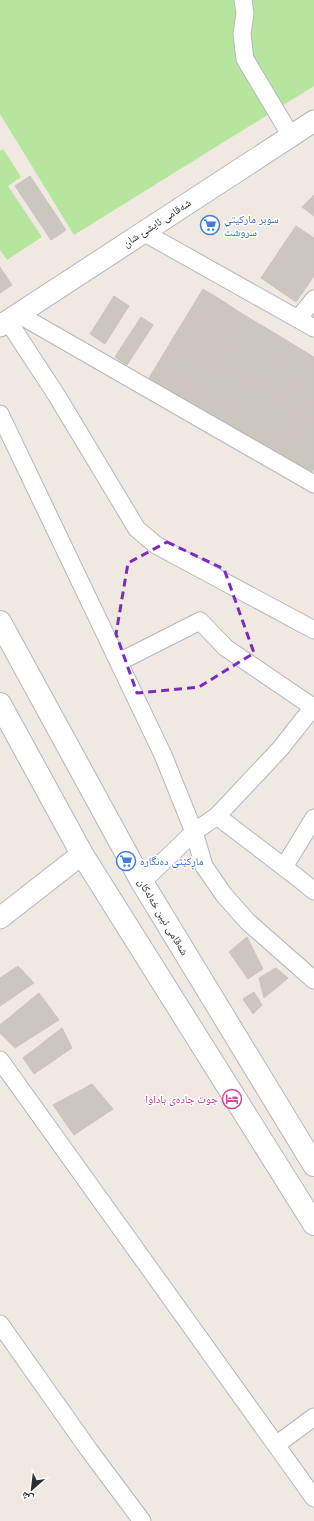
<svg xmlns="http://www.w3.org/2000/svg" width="314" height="1521" viewBox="0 0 314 1521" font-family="'Nunito Sans','Noto Naskh Arabic',sans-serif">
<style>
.green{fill:#b6e59e}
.building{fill:#cbc7bf;stroke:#cbc5ba}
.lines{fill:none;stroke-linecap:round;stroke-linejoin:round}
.minor-casing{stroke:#b4b7c1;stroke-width:19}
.tertiary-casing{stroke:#b4b7c1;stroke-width:23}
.secondary-casing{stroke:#b4b7c1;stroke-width:24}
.minor{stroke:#fff;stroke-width:17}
.tertiary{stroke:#fff;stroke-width:21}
.secondary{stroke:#fff;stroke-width:22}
.marked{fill:none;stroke:#7b2cbf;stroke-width:3;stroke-dasharray:8 5;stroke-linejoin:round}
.labels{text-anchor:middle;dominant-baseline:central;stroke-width:3;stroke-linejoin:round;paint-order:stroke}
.shop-label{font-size:11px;fill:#366cbe;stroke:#fff;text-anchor:start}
.street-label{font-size:11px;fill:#2e2e2e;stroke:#fff}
.hotel-label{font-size:11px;fill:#b23c85;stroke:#fff;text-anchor:end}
</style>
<rect width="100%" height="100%" fill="#efe9e1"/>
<path class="green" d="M0 0H314V86L74 235 0 114Z
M3 149 21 177 8 186 42 237 7 260 0 250V151Z"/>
<path class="building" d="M30 176 66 230 51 240 15 186Z
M314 195V216L302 207Z
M296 226 314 238V276L296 302 261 278Z
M0 267 12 285 0 293Z
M203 289 216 297 188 343 175 335Z
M114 296 129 306 105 344 90 334Z
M216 297 226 303 198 349 188 343Z
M226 303 236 310 208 355 198 349Z
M236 310 246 316 219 361 208 355Z
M246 316 276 334 250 380 219 361Z
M141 317 153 325 127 365 115 357Z
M276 334 291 343 263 388 250 380Z
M175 335 188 343 161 386 149 378Z
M188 343 205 353 178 396 161 386Z
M291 343 312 356 284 402 263 388Z
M205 353 219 361 193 405 178 396Z
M312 356 314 357V401L305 415 284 402Z
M219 361 236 372 209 417 193 405Z
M236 372 250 380 222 426 209 417Z
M250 380 263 388 236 435 222 426Z
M263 388 276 396 249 443 236 435Z
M276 396 295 408 268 455 249 443Z
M314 401V420L305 415Z
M295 408 305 415 279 461 268 455Z
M305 415 314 420V468L309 477 279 461Z
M247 937 263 969 248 979 229 952Z
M18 966 34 983 0 1006V978Z
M276 968 288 978 264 998 259 978Z
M254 992 262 1005 253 1014 243 999Z
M39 993 59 1020 15 1048 0 1033V1025Z
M62 1028 72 1048 34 1074 23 1058Z
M92 1084 113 1109 74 1135 53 1105Z"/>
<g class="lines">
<g class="minor-casing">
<path id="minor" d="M243 0 245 13 242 34 245 59 291 136
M143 232 314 328
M18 314 314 484
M298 319 314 299
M8 321 57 396 137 529 156 545 314 630
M0 414 163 755 194 832 204 866 224 895 248 922 314 980
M119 662 200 621 226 648 313 707
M217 816 280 749 314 706
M284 867 314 818
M142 882 194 832 217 816 298 878 314 891
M0 1060 314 1498
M0 1324 89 1450 142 1521
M276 1445 314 1417"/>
</g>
<g class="tertiary-casing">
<path id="tertiary" d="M0 326 314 121
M0 918 82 854"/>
</g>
<g class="secondary-casing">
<path id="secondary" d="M0 622 142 882 314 1165
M0 704 82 854 314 1224"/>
</g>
<use href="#minor" class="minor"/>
<use href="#tertiary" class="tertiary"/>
<use href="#secondary" class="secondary"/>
</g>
<path class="marked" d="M167 542 224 569 254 653 199 687 137 693 116 634 128 563Z"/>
<defs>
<g id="supermarket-ring" transform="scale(1)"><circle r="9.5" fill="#fff" stroke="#3f7fe0" stroke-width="1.5"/><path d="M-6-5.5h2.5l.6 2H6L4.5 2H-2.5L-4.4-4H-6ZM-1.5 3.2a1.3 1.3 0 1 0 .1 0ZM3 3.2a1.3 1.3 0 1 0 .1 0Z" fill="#3f7fe0"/></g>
<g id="hotel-ring" transform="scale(1)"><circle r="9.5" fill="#fff" stroke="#d1479c" stroke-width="1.5"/><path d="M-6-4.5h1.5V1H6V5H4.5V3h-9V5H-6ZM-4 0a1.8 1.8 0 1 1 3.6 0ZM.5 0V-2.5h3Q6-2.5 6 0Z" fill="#d1479c"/></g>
</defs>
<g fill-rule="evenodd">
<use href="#supermarket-ring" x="210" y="225"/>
<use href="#supermarket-ring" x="126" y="861"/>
<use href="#hotel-ring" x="232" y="1099"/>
</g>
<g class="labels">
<g class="shop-label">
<text x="224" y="219">سوبر ماركيتي<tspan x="224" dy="13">سروشت</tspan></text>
<text x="140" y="861">ماڕكێتی دەنگارە</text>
</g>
<g class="street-label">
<text transform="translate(157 223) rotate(-33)">شەقامی ئایشێ شان</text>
<text transform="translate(163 917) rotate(59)">شەقامی ئیبن خەلەکان</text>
</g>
<g class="hotel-label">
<text x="218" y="1099">جوت جادەی باداوا</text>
</g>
</g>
<g transform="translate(32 1489) rotate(208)" stroke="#ffffff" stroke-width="3" paint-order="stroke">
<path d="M0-3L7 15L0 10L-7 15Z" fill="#2e2e2e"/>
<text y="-6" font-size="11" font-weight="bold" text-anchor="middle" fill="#2e2e2e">ش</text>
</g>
</svg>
